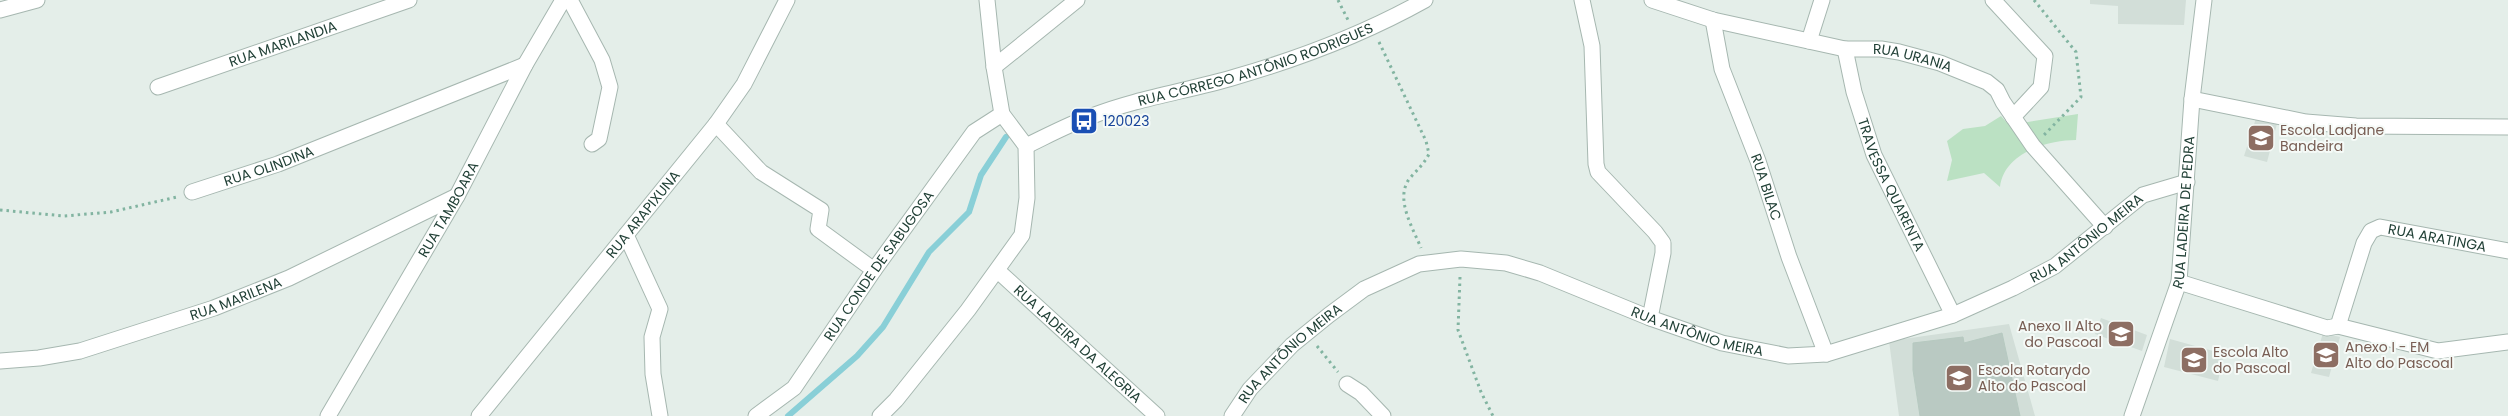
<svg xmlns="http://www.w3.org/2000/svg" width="2508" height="416" viewBox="0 0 2508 416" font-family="Poppins,sans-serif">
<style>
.built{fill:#d2ded8}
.green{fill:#bbe1c3}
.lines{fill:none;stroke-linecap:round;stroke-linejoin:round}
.stream{stroke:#89cfd7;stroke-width:6}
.building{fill:#b9c9c2;stroke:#b6c9c0}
.minor-casing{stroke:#a6b7b0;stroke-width:17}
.path{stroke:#82b4a1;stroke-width:3;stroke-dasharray:2.5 4;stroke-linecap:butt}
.minor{stroke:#fff;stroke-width:15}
.labels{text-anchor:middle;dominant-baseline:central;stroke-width:4;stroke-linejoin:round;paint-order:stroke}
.street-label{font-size:14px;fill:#224137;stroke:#f5faf7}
.transit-label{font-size:14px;fill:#164399;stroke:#f5faf7;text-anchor:start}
.education-label{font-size:14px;fill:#785e54;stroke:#f5faf7;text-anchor:start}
</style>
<rect width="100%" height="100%" fill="#e4eee9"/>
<path class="built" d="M2090 0H2186L2184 25 2118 24V6L2090 4Z
M2257 115 2278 120 2267 162 2244 156Z
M2101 318 2147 335 2142 351 2095 334Z
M2009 324 2035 416H1899L1889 341Z
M2323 333 2340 337 2329 377 2311 373Z
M2170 339 2224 354 2218 381 2164 367Z"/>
<path class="green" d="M2078 114 2076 140C2047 140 2004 153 2000 187L1984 173 1947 181 1952 160 1947 141 1963 129 1985 126 2001 116 2009 125Z"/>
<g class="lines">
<path class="stream" d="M788 416 857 356 883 327 929 252 969 212 981 175 1006 137"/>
</g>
<path class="building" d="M2002 333 2020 416H1920L1913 370V343L1963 337 1964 343Z"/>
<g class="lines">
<g class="minor-casing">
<g id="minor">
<path d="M570 0 602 60 610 87 599 139 592 144"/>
<path d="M1582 0 1592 46 1596 164 1598 172 1655 232 1663 243V253L1650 318"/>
<path id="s1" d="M1652 0 1713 20 1845 49H1881L1899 52 1940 63 1987 82 1997 90 2003 102 2033 146 2105 227"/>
<path d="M1993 0 2045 56 2041 87 2013 117"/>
<path d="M0 10 37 0"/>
<path id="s2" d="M1713 20 1722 69 1758 161 1789 257 1826 354"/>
<path d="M1809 41 1822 0"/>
<path id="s3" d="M1845 49 1854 92 1874 155 1953 315"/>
<path d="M994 67 1077 0"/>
<path id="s4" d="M158 87 409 0"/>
<path d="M2192 99 2306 122 2356 126 2508 127"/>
<path d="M716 124 761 172 821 210 818 229 874 270"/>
<path id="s5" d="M1026 146C1047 136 1069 124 1092 116 1138 98 1188 91 1235 77 1301 58 1366 33 1425 0"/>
<path id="s6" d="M192 192 278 164 525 65"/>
<path d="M626 235 660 309 652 337 653 374 660 416"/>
<path id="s7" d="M998 271 1157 416"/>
<path d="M2179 282 2327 328 2338 326 2438 351 2508 342"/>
<path id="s8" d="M2338 326 2364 243 2371 231 2380 227 2508 251"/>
<path id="s9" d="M0 361 39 358 80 351 214 308 289 278 457 196"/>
<path d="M1347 384 1361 393 1383 416"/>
<path id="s10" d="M328 416 457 196 525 65 563 0"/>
<path id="s11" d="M479 416 716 124 744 84 787 0"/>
<path id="s12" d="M756 416 794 388 874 270 974 132 1002 114"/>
<path d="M880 416 896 400 968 310 1022 235 1027 198 1026 146 1002 114 994 67 987 0"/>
<path id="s13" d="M1232 416 1250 389 1292 345 1329 315 1364 289 1419 264 1461 259 1506 263 1540 273 1650 318 1722 343 1788 356 1826 354 1953 315 2013 288 2055 266 2143 195 2187 182"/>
<path id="s14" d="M2132 416 2179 282 2192 99 2204 0"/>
</g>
</g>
<path class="path" d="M1338 0 1348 20
M2034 0 2076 52 2081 97 2044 135
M1379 42 1426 141 1429 154C1424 164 1417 170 1410 178 1394 198 1413 228 1421 248
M0 210 64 216 111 212 177 197
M1460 277 1458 330 1481 392 1493 416
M1317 346 1338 372"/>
<use href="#minor" class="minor"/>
</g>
<defs>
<g id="bus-square" transform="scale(1.4375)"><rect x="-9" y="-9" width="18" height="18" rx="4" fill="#1a4fb4" stroke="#f5faf7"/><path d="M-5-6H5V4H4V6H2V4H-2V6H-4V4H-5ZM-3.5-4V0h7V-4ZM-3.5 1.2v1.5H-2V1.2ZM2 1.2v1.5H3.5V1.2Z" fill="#fff"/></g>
<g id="school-square" transform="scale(1.4375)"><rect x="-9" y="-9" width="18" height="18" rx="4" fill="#8d6e63" stroke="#f5faf7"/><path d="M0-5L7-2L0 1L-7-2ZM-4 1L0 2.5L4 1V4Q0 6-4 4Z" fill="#fff"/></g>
</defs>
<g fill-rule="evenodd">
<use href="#bus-square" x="1084" y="121"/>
<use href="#school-square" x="2261" y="138"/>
<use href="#school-square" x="2121" y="334"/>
<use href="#school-square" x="2326" y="355"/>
<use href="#school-square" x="2194" y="360"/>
<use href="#school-square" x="1959" y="378"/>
</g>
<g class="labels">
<g class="street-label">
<text stroke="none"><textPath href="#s4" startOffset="132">RUA MARILANDIA</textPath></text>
<text stroke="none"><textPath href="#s1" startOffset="268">RUA URANIA</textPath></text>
<text stroke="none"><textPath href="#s5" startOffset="244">RUA CÓRREGO ANTÔNIO RODRIGUES</textPath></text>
<text stroke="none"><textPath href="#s6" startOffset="81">RUA OLINDINA</textPath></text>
<text stroke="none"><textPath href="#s3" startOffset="144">TRAVESSA QUARENTA</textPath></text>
<text stroke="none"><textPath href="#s2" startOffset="176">RUA BILAC</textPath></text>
<text stroke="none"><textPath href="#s10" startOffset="239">RUA TAMBOARA</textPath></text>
<text stroke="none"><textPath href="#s14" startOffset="212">RUA LADEIRA DE PEDRA</textPath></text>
<text stroke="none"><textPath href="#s11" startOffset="260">RUA ARAPIXUNA</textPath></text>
<text stroke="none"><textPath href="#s13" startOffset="956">RUA ANTÔNIO MEIRA</textPath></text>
<text stroke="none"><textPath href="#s8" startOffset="169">RUA ARATINGA</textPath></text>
<text stroke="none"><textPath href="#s12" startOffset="196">RUA CONDE DE SABUGOSA</textPath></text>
<text stroke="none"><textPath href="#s9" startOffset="245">RUA MARILENA</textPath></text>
<text stroke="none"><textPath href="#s13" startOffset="536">RUA ANTÔNIO MEIRA</textPath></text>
<text stroke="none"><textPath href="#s7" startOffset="108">RUA LADEIRA DA ALEGRIA</textPath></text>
<text stroke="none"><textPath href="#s13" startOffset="86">RUA ANTÔNIO MEIRA</textPath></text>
</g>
<g class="transit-label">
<text x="1103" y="121">120023</text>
</g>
<g class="education-label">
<text x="2280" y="130">Escola Ladjane<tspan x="2280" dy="16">Bandeira</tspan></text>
<text x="2102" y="326" text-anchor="end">Anexo II Alto<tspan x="2102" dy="16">do Pascoal</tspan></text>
<text x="2345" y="347">Anexo I - EM<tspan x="2345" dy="16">Alto do Pascoal</tspan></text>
<text x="2213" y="352">Escola Alto<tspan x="2213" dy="16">do Pascoal</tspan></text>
<text x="1978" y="370">Escola Rotarydo<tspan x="1978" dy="16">Alto do Pascoal</tspan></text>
</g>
</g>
</svg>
